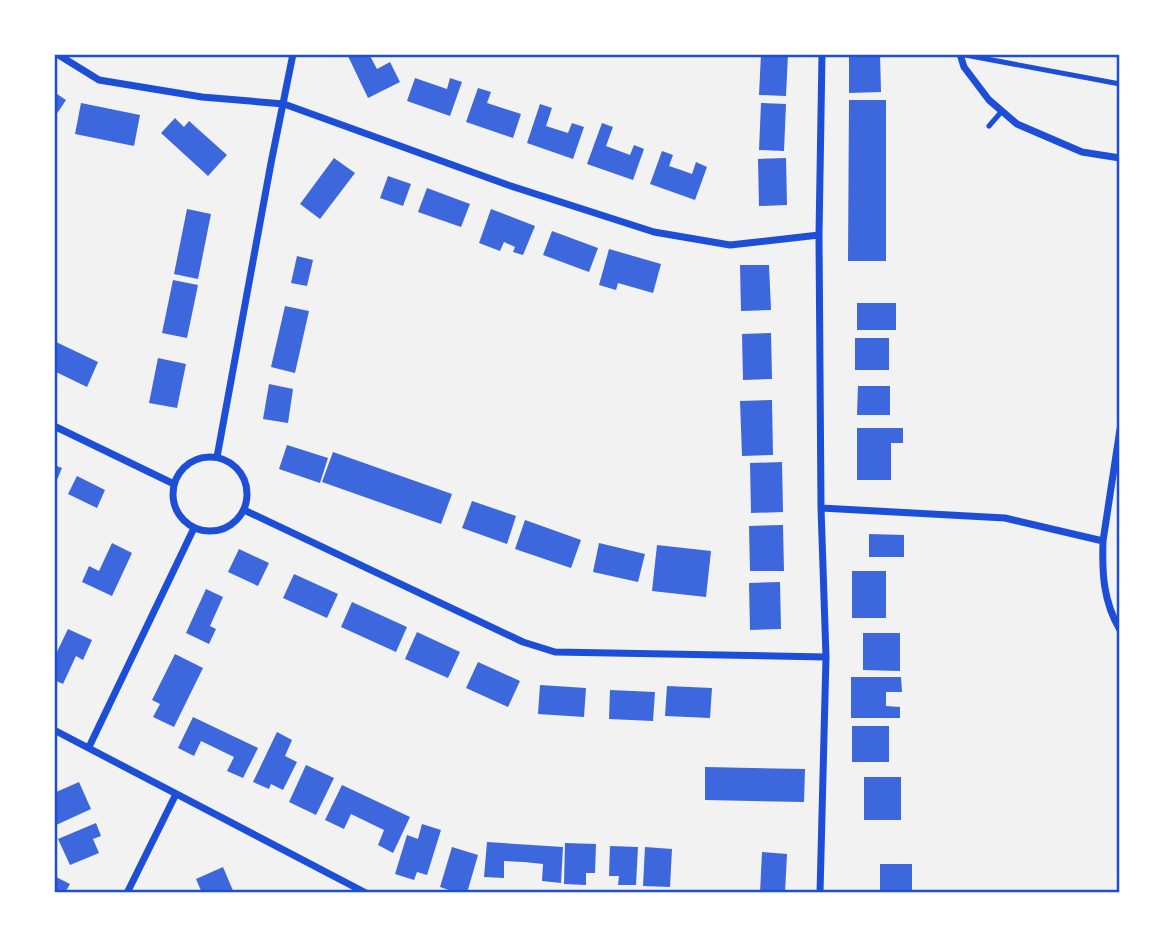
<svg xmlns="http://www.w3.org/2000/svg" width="1174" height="947" viewBox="0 0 1174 947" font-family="Arial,sans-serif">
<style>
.building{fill:#3d67dc}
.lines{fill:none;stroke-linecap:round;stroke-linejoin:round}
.service{stroke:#1d4ed8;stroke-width:5}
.minor{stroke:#1d4ed8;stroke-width:7}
.neatline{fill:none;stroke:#1d4ed8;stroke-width:2.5}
</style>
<rect width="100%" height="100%" fill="#f2f2f2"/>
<path class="building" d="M347 54H369L377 69 390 62 400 82 368 98Z
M761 54H788L786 96 759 95Z
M849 54H880L881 92 849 93Z
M415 78 447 89 450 78 462 82 450 116 407 101Z
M478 88 491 92 487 103 521 114 513 138 466 122Z
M54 92 66 100 54 118Z
M849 100H886V261H848Z
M81 103 140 115 134 146 75 134Z
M761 103 786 104 784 151 759 150Z
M540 104 552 108 546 126 568 133 572 123 584 127 573 159 527 143Z
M175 118 184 127 189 121 227 155 208 176 161 133Z
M602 123 613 127 606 146 630 155 634 145 644 149 633 180 587 164Z
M662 151 673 155 669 166 681 170 692 174 696 162 707 167 695 200 650 184Z
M334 158 355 173 320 219 300 204Z
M786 158 787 205 759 206 758 159Z
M388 176 411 184 403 206 380 198Z
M427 188 470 204 461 227 418 212Z
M187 209 211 214 198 279 174 274Z
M491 209 535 226 523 255 513 252 515 247 504 242 500 251 479 243Z
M552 231 598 248 589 272 543 255Z
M609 249 661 264 653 293 618 283 616 290 599 285Z
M297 256 313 260 307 286 291 283Z
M740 265H769L771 310 741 311Z
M173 280 198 285 187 338 162 333Z
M857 303H896V330H857Z
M285 306 309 311 295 373 271 367Z
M771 333 772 379 743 380 742 334Z
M855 338H889V370H855Z
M54 341 98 362 87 387 54 371Z
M158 358 186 364 177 408 149 403Z
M269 384 293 389 288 423 263 419Z
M858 386H890V415H857Z
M772 400 773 455 742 456 740 401Z
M857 428H903V443H891V480H857Z
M287 445 328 458 320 483 279 469Z
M333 452 452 494 441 524 322 482Z
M782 462 783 512 751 513 750 463Z
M54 465 62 468 54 487Z
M77 476 105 490 97 508 68 494Z
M472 501 516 516 507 544 462 528Z
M525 520 581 540 571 568 515 549Z
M783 525 784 571H750L749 526Z
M869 534 904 535V557H869Z
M112 543 132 553 112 596 82 582 89 566 99 571Z
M599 543 645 554 638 582 593 572Z
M657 545 711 551 706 597 652 591Z
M239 549 269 563 258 586 228 572Z
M852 571H886V618H852Z
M294 574 338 594 327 618 283 598Z
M780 582 781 629 750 630 749 583Z
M206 589 223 597 210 626 216 629 209 644 186 633Z
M352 602 407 627 396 652 341 627Z
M68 629 92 640 83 660 76 656 63 684 54 680V658Z
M417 632 460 652 448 678 405 659Z
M863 633H900V671L863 670Z
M175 654 203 668 174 727 153 717 160 704 152 700Z
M478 662 520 681 508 707 466 688Z
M851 677H901L902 692H886V706L900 707V718H851Z
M540 685 586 688 584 717 538 714Z
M667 686 712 688 710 718 665 716Z
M610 690 655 692 653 721 609 719Z
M193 717 258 748 243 778 227 771 234 757 201 741 194 756 178 748Z
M852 726H889V762H852Z
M277 732 292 740 285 756 297 762 283 790 271 784 269 789 253 782Z
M306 765 334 778 316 815 289 802Z
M705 767 805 769 804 802 705 800Z
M864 777H901V820H864Z
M79 782 91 809 54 826V793Z
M342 785 410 817 393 853 378 845 384 830 351 814 344 829 325 820Z
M96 823 101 836 93 839 99 853 70 865 58 839Z
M422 824 441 830 427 875 417 872 414 880 395 874 407 835 418 839Z
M487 842 563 847 561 883 542 881 543 864 524 862 504 861V878L484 877Z
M565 843 596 844 595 873H586V885L564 884Z
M610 846 638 847 636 885H618L619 876H609Z
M452 847 478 855 467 893H458L440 887Z
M645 847 672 849 670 887 643 886Z
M762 852 787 854 785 893H760Z
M880 864H912V893H880Z
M223 867 234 893H202L196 879Z
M54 876 70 884 65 893H54Z"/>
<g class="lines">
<path class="service" d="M960 54 1120 84
M989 126 1002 111"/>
<path class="minor" d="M57 54 99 80 202 97 284 104 508 185 654 232 730 245 819 235
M960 54 964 67 989 100 1017 124 1082 152 1120 158
M54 426 174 484
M173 494a37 37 0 1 1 74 0a37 37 0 1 1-74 0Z
M217 457 271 163 293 54
M821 508 1005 518 1103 541C1102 573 1103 601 1120 630
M244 510 523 642 555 652 826 657
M1103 541 1120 429
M54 730 366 893
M89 747 194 528
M127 893 176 794
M820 893 826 657 821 508 819 235 822 54"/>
</g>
<rect width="1174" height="947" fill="none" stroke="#ffffff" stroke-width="112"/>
<rect x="56" y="56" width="1062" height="835" class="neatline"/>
</svg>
